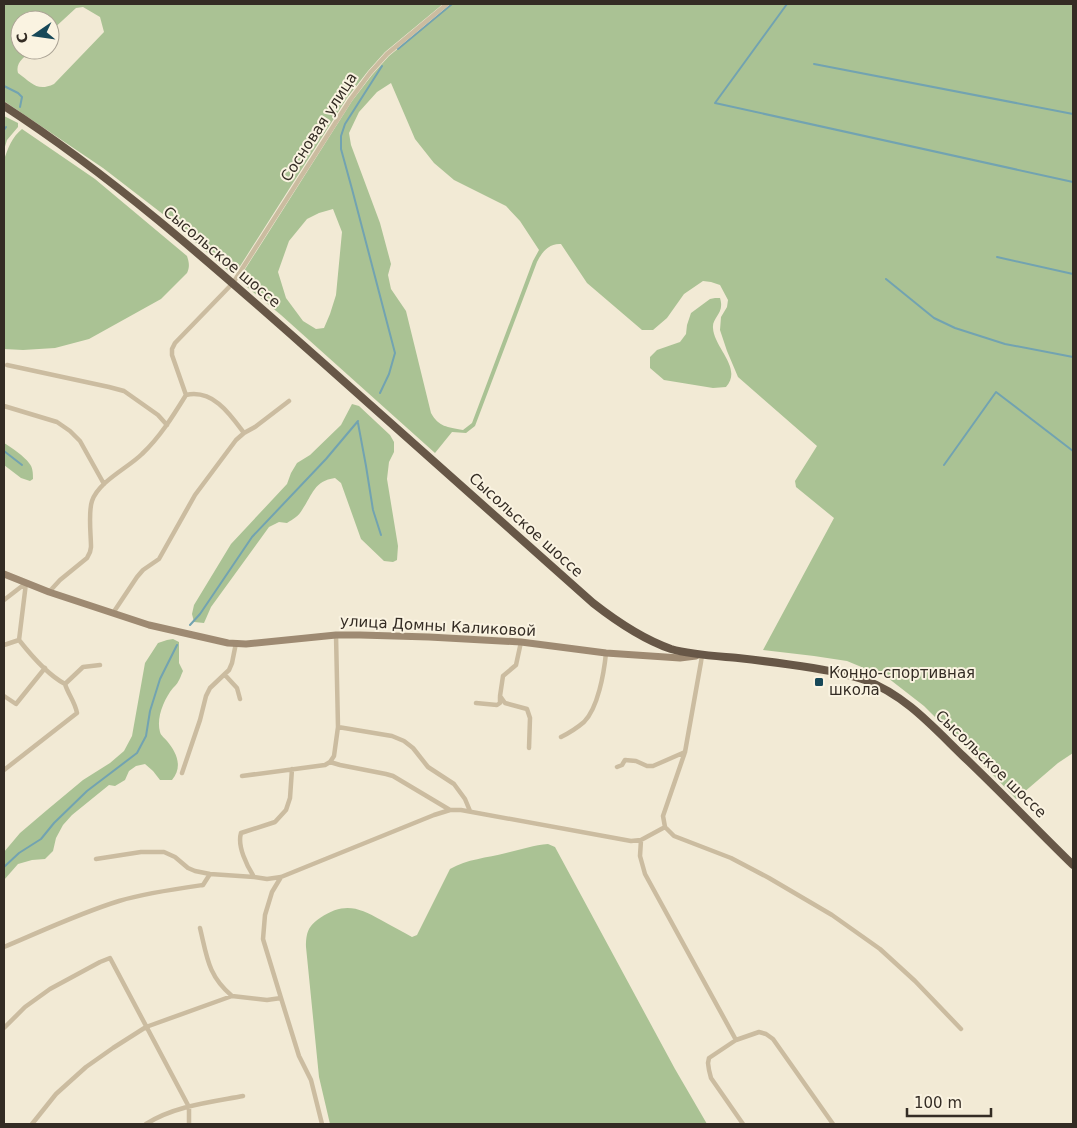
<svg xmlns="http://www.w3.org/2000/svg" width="1077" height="1128" viewBox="0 0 1077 1128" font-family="'DejaVu Sans',sans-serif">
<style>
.green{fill:#aac294;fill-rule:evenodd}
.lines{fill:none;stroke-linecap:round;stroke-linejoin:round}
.stream{stroke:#72a3b1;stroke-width:2}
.minor{stroke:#cbbca0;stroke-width:4.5}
.secondary{stroke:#9e8a72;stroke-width:7}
.trunk{stroke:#675747;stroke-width:8}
.poi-dot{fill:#174858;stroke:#faf3e1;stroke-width:2}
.labels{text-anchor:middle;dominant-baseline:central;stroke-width:4;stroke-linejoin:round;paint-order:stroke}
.street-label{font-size:15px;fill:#342c24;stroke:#faf3e1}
.poi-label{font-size:15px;fill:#342c24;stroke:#faf3e1;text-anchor:start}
</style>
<rect width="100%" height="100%" fill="#f2ead5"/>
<path class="green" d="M4 4H443L385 52 368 71 347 98 237 271 232 274 164 215 103 168 4 101ZM83 7 100 17 104 32 54 84C37 92 32 83 18 73 15 62 25 57 32 50H20V20H50V32L76 8Z
M452 4H1073V753L1058 763 1016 799 997 779 924 706 888 678 847 661 814 656 763 650 834 518 796 487 795 481 817 446 738 377 727 351 720 330 721 317 727 307 728 300 720 285 711 282 703 281 684 294 667 318 653 330H642L587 283 561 244C549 243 542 252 537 262L475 426 466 433 452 432 435 453 281 315 241 282 242 274 352 101 372 75 389 56ZM391 83 415 139 434 163 454 180 506 206 520 221 539 250 533 261 472 423 463 430C447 427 439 427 431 413L406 311 391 289 388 275 391 264 380 223 351 145 349 133 359 112 377 92ZM333 209 342 232 336 295 330 314 324 328 316 329 303 321 286 298 278 272 289 241 307 219 319 213Z
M4 116 18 123V127L7 140 4 150Z
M22 129 95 179 187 256C189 262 190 267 187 273L161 299 89 339 55 348 23 350 4 349V160C8 148 12 137 22 129Z
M715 298H720C725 314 712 317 713 328 714 348 743 368 726 387L713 388 664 380 650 368V357L657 350 680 342 686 334 687 325 691 313 710 299Z
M352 404 359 406 390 435 394 442V452L389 462 387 479 398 546 397 560 393 562 384 561 361 539 341 483 335 478C314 481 313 494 302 510 299 516 293 519 287 523L279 522 269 527 211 607 204 623 194 622 192 614 194 605 231 544 287 484 291 473 297 463 310 455 341 425Z
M4 443C11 447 25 457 29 463 33 467 33 474 33 479L30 481 21 478 4 465Z
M173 639 179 642V663L183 671C181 675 180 679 178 682 177 684 175 686 173 688 164 699 156 718 160 732 161 736 165 738 167 741 177 753 183 767 172 780H160L153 771 145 764 136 766 129 771 125 780 115 786 109 785 72 815 63 825 56 838 53 851 45 859 32 860 18 864 4 880V852L20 833 47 810 83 780 110 763 124 751 132 736 145 663 158 643 167 640Z
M548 844 555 847 675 1069 707 1124H330L319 1077 306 947C306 933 308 926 320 918 344 902 358 907 381 920 391 926 402 931 412 937L417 935 450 869C467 859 487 858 506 853 520 850 534 845 548 844Z"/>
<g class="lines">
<path class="stream" d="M787 4 715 103 1073 182
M398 49 452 4
M814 64 1073 114
M4 86 18 93 22 97 20 107
M4 130 6 127
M997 257 1073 274
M886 279 934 318 955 328 1005 344 1073 357
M380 393 389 374 395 353 352 189 341 149V136L345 124 382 66
M358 423 366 466 373 510 381 535
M4 451 22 465
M944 465 996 392 1073 451
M190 625 200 614 252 537 326 459 358 421
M4 867 19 853 41 839 54 823 87 791 137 753 146 736 150 711 160 679 177 645"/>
<path class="minor" d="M7 365 109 387 124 391 158 415 167 425
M186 395C213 389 230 414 244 433
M4 406 57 422 70 431 80 441 104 484
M49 592 60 580 87 558 90 552 91 547C91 535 88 512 92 501 99 481 128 468 142 454 160 437 173 416 186 395L172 355V349L175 343 233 283 350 100 370 73 387 54 447 4
M4 600 26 583
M113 613 137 577 143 570 159 559 195 495 236 440 244 433 255 427 289 401
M19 640 26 583
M521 642 516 665 503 676 500 696 505 703 527 709 530 718 529 748
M4 645 19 640
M702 655 701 662 685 752 663 816 665 827 674 836 731 858 769 878 832 915 880 949 915 981 961 1029
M225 675 237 688 240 699
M65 684 83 667 100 665
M4 696 16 704 45 668
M476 703 497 705 500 703V697
M338 727 392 736 404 741 413 748 428 767 454 784 465 799 470 811
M561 737C569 733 577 728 584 722 598 708 604 673 606 653
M330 762 340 765 386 774 393 776 450 810
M617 767 622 765 625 760 636 761 647 766H653L685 752
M4 770 77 713C75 702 68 694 65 684 48 675 30 654 19 640
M182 773 200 720 206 696 210 688 229 670 232 663 236 643
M242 776 325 765 330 762 334 756 338 727 336 635
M641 840 640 856 645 874 736 1040
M96 859 141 852H164L175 857 188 868 195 871 210 874 254 877 267 879 281 877 434 815 450 810H461L631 841 641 840 665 827
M254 877C247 866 237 846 241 833L275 822 286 810 290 798 292 769
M281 877 272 892 265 915 263 939 281 998 299 1056 311 1080 322 1124
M200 928C207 957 208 976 232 996
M4 947C42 931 80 913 119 901 146 893 175 889 203 885L210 874
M4 1028 25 1007 50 989 100 962 110 958 189 1107V1124
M32 1124 56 1094 86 1067 113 1048 146 1027 232 996 267 1000 281 998
M146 1124C174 1106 211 1102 243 1096
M743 1124 711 1078 709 1070 708 1063 709 1058 736 1040 759 1032 766 1034 773 1039 833 1124"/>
<path class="secondary" d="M4 574 49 592 149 625 228 643 246 644 336 635H360L429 637 521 642 606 653 680 658 696 656"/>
<path class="trunk" d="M4 106C118 180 219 271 321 361 411 442 502 522 593 603 616 621 642 639 671 649 692 655 716 656 738 658 764 661 788 664 813 668 831 671 848 674 865 680 905 695 933 727 963 756 1000 791 1036 829 1073 865"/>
</g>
<rect class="poi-dot" x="814" y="677" width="10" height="10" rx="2.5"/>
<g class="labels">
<g class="street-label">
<text transform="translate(319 127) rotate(-57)">Сосновая улица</text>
<text transform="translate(222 257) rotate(40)">Сысольское шоссе</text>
<text transform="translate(526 525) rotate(42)">Сысольское шоссе</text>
<text transform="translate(438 626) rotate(3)">улица Домны Каликовой</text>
<text transform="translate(991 764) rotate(44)">Сысольское шоссе</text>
</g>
<g class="poi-label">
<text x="829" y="673">Конно-спортивная<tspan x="829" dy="17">школа</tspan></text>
</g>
</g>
<rect width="1077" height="1128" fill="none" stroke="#342c24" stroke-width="10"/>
<g transform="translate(35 35) rotate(257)"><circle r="24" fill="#faf3e1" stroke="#aba395"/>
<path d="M0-4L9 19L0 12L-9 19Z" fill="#174858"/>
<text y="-8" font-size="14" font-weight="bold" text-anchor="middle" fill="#342c24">С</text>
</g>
<path d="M907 1108v8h84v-8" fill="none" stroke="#342c24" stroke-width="2.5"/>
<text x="914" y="1108" font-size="15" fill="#342c24" stroke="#faf3e1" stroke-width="4" paint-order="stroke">100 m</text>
</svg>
